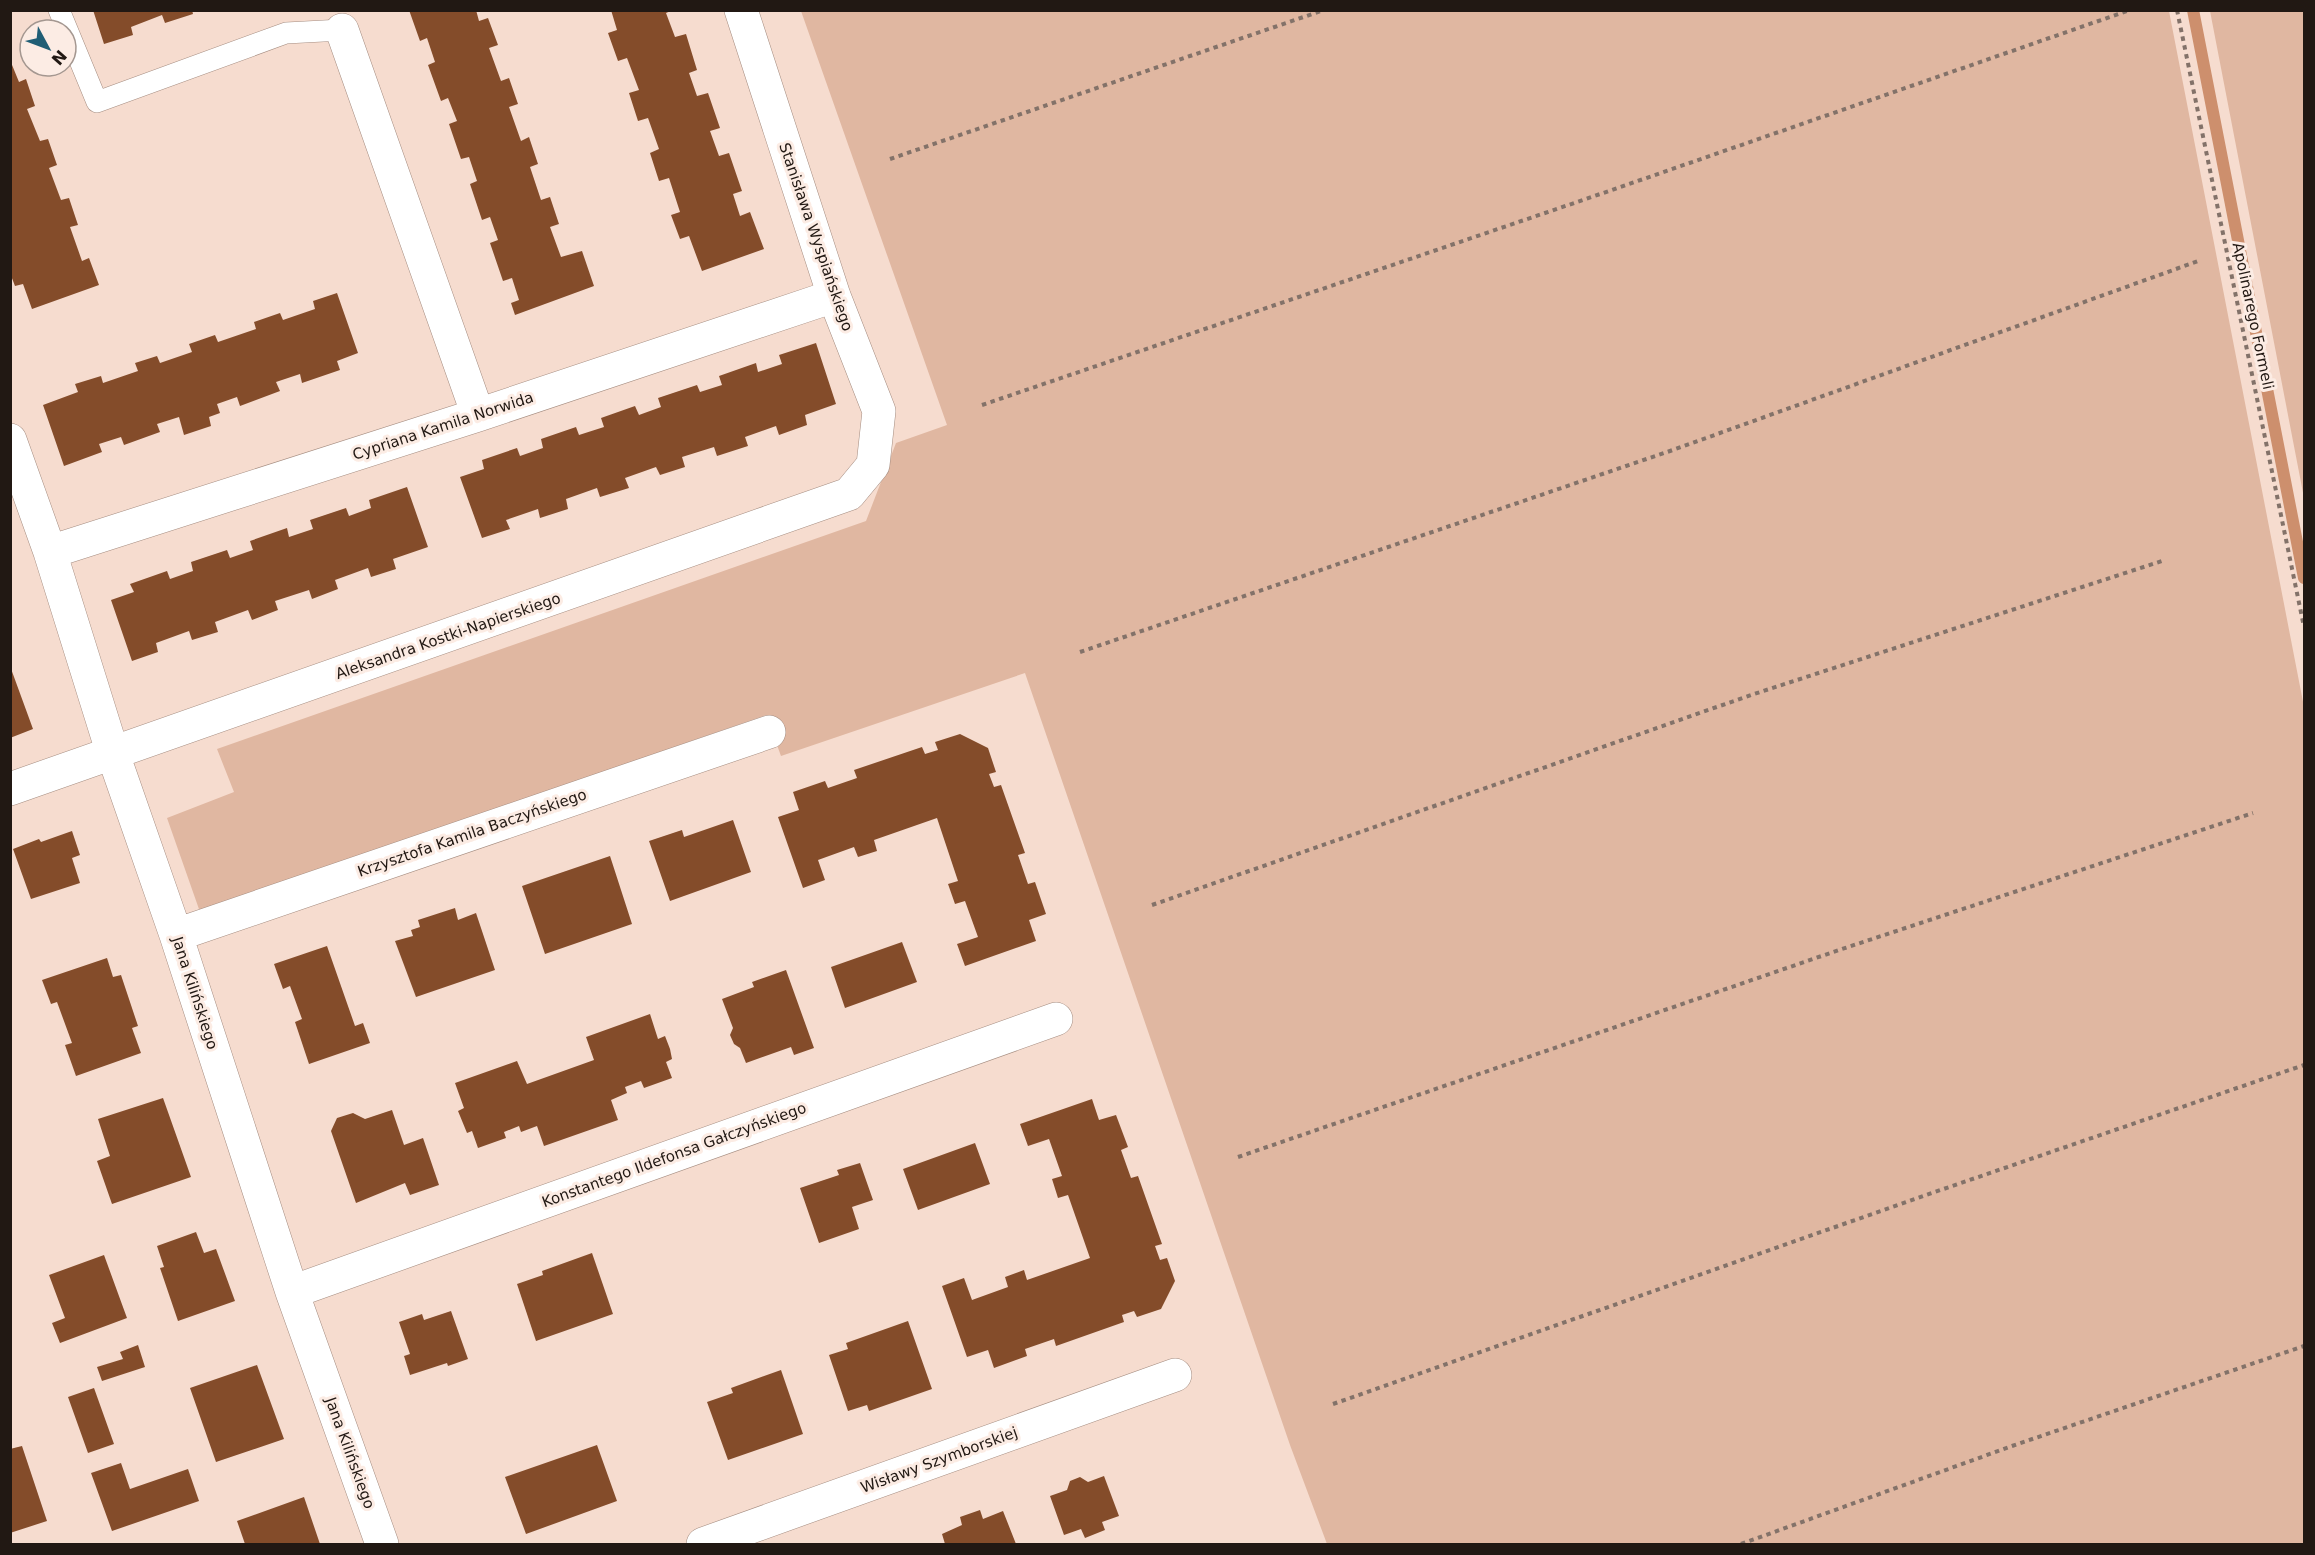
<svg xmlns="http://www.w3.org/2000/svg" width="2315" height="1555" viewBox="0 0 2315 1555" font-family="'DejaVu Sans',sans-serif">
<style>
.green{fill:#e0b7a1}
.lines{fill:none;stroke-linecap:round;stroke-linejoin:round}
.stream{stroke:#cd8f6d;stroke-width:12}
.building{fill:#844c2a}
.lane-casing{stroke:#a58d81;stroke-width:22}
.street-casing{stroke:#a58d81;stroke-width:34}
.path{stroke:#837269;stroke-width:4;stroke-dasharray:4.5 4.5;stroke-linecap:butt}
.lane{stroke:#fff;stroke-width:21}
.street{stroke:#fff;stroke-width:33}
.labels{text-anchor:middle;dominant-baseline:central;stroke-width:6;stroke-linejoin:round;paint-order:stroke}
.street-label{font-size:15px;fill:#211813;stroke:#fcece4}
</style>
<rect width="100%" height="100%" fill="#f6dccf"/>
<path class="green" d="M801 11H2169L2304 707V1544H1327L1290 1445 1025 673 781 756 766 715 200 912 167 818 234 792 217 749 866 521 896 443 947 425Z
M2210 11H2304V498Z"/>
<g class="lines">
<path class="stream" d="M2193 10 2304 578"/>
</g>
<path class="building" d="M93 10H192L193 14 165 23 162 15 131 27 133 35 104 44Z
M409 10H476L479 21 488 18 498 45 489 48 501 81 509 78 518 104 509 107 521 141 529 137 538 164 530 167 541 200 550 197 559 224 550 227 561 257 582 251 594 286 515 315 511 303 519 300 512 278 503 281 490 243 498 240 490 217 482 220 470 184 477 181 469 157 461 159 449 124 457 121 448 98 441 101 428 65 435 62 427 38 420 41Z
M611 10H673L666 13 675 37 686 34 697 70 689 73 697 96 708 93 720 128 710 131 719 156 729 153 742 191 733 194 740 216 750 212 764 249 702 271 689 236 680 239 671 215 680 212 669 178 659 181 650 153 659 149 648 118 638 121 629 93 639 90 627 58 618 61 608 33 617 30Z
M10 60 19 82 26 79 35 106 27 109 40 141 48 139 57 165 49 168 61 200 69 198 78 225 70 227 82 261 89 258 99 285 32 309 23 284 15 286 10 273Z
M337 293 358 353 337 361 340 370 302 383 300 374 276 382 280 391 240 406 237 397 217 404 220 413 209 417 211 426 184 435 179 417 157 424 160 432 124 445 121 437 99 444 102 452 64 466 43 405 78 392 75 384 101 376 103 383 138 371 135 363 157 356 160 363 192 352 189 344 215 335 218 342 256 329 254 322 280 313 283 320 315 309 313 301Z
M816 343 836 404 805 415 807 425 779 435 776 426 745 437 748 446 717 456 714 447 682 457 685 467 660 475 656 467 625 478 629 488 600 497 597 488 566 499 568 509 540 518 538 509 506 520 510 529 482 538 460 477 484 469 482 460 517 448 520 456 543 448 541 439 576 427 579 435 604 427 601 418 635 406 639 415 661 407 658 398 697 385 700 392 722 385 719 376 756 363 758 372 782 364 779 355Z
M407 487 428 547 393 559 396 569 371 577 368 568 335 580 338 589 312 599 309 590 275 601 278 610 252 620 248 610 215 622 218 632 192 640 189 631 156 643 158 652 132 661 111 600 134 592 130 584 167 571 170 579 193 571 191 562 227 550 230 558 253 550 250 541 287 528 289 537 313 529 310 520 346 508 349 516 371 508 369 500Z
M10 666 33 729 10 738Z
M960 734 988 748 996 772 989 774 994 787 1001 785 1025 853 1018 855 1028 884 1035 882 1046 914 1029 920 1036 941 965 966 957 944 978 937 965 901 955 904 948 884 958 881 937 818 874 840 877 851 858 857 854 847 818 860 825 880 803 888 778 817 799 810 793 792 825 781 828 788 857 778 854 770 922 747 925 754 938 750 935 742Z
M733 820 751 872 670 901 649 841 682 830 684 837Z
M72 831 80 855 72 858 80 883 31 899 13 849 39 839 41 842Z
M610 856 632 924 545 954 522 886Z
M455 908 458 920 476 913 495 970 416 997 395 941 413 936 411 930 420 927 418 920Z
M902 942 917 982 845 1008 831 967Z
M327 946 355 1026 363 1023 370 1043 309 1064 295 1022 302 1019 290 986 283 989 274 964Z
M107 958 113 977 121 975 138 1026 132 1028 141 1053 76 1076 65 1045 72 1043 57 1002 51 1004 42 980Z
M786 970 814 1048 794 1055 791 1047 746 1063 740 1048 734 1044 730 1035 733 1028 722 999 754 987 752 982Z
M650 1014 658 1039 665 1036 670 1049 672 1059 666 1062 672 1078 644 1088 641 1081 625 1087 627 1093 611 1100 618 1120 544 1146 537 1126 521 1132 519 1126 504 1132 506 1138 478 1148 472 1131 467 1133 458 1111 464 1108 455 1083 517 1061 527 1084 594 1060 586 1037Z
M163 1098 191 1177 112 1204 97 1161 110 1156 98 1119Z
M1092 1099 1099 1120 1116 1115 1128 1147 1121 1150 1131 1178 1138 1176 1162 1244 1155 1246 1160 1260 1167 1258 1175 1281 1161 1309 1137 1317 1134 1311 1122 1315 1124 1322 1056 1346 1054 1339 1025 1349 1027 1356 994 1368 988 1350 967 1357 942 1286 964 1278 972 1300 1008 1287 1005 1277 1024 1270 1027 1280 1090 1258 1068 1195 1058 1198 1052 1179 1062 1176 1049 1139 1028 1146 1020 1124Z
M392 1110 404 1145 423 1138 439 1185 410 1195 405 1183 356 1203 331 1131 337 1118 353 1113 365 1119Z
M975 1143 990 1184 918 1210 903 1169Z
M860 1163 873 1200 852 1207 859 1229 819 1243 800 1188 839 1175 837 1170Z
M196 1232 204 1253 216 1249 235 1301 178 1321 160 1268 164 1267 157 1246Z
M592 1253 613 1314 536 1341 517 1284 543 1275 542 1271Z
M104 1255 127 1318 60 1343 52 1323 65 1318 49 1275Z
M451 1311 468 1359 448 1366 447 1363 410 1375 404 1356 410 1354 399 1322 422 1314 424 1320Z
M908 1321 932 1389 869 1411 867 1405 848 1411 829 1355 848 1349 846 1343Z
M138 1345 145 1367 102 1381 97 1367 123 1359 120 1352Z
M257 1365 284 1439 216 1462 190 1388Z
M781 1370 803 1434 728 1460 707 1402 733 1393 731 1388Z
M94 1388 114 1444 88 1453 68 1397Z
M597 1445 617 1501 526 1534 505 1477Z
M22 1446 47 1521 10 1533V1449Z
M121 1463 130 1489 188 1469 199 1501 112 1531 91 1473Z
M1104 1476 1119 1516 1102 1522 1105 1530 1085 1538 1081 1529 1064 1535 1050 1496 1067 1490 1070 1481 1080 1477 1088 1482Z
M304 1497 320 1544H245L237 1521Z
M980 1510 983 1519 1003 1511 1016 1544H945L942 1534 962 1525 960 1517Z"/>
<g class="lines">
<g class="lane-casing">
<path id="lane" d="M59 10 97 102 286 33 342 30"/>
</g>
<g class="street-casing">
<path id="street" d="M342 30 478 415
M10 440 50 552 113 754 176 935 292 1292 382 1544
M50 552 478 415 834 296
M10 789 849 494 873 465 879 411 834 296 741 10
M176 935 769 732
M292 1292 1056 1019
M703 1544 1175 1375"/>
</g>
<path class="path" d="M2177 10 2304 627
M890 159 1324 10
M982 405 1583 200 2130 10
M1080 652 1670 451 2201 260
M1152 905 1751 695 2165 560
M1238 1157 1842 949 2253 813
M1333 1404 1926 1195 2304 1065
M1741 1544 2012 1446 2304 1346"/>
<use href="#lane" class="lane"/>
<use href="#street" class="street"/>
</g>
<g class="labels">
<g class="street-label">
<text transform="translate(816 237) rotate(71)">Stanisława Wyspiańskiego</text>
<text transform="translate(2253 316) rotate(78)">Apolinarego Formeli</text>
<text transform="translate(443 426) rotate(-18)">Cypriana Kamila Norwida</text>
<text transform="translate(448 636) rotate(-19)">Aleksandra Kostki-Napierskiego</text>
<text transform="translate(472 833) rotate(-19)">Krzysztofa Kamila Baczyńskiego</text>
<text transform="translate(195 993) rotate(72)">Jana Kilińskiego</text>
<text transform="translate(674 1155) rotate(-20)">Konstantego Ildefonsa Gałczyńskiego</text>
<text transform="translate(350 1453) rotate(70)">Jana Kilińskiego</text>
<text transform="translate(939 1460) rotate(-20)">Wisławy Szymborskiej</text>
</g>
</g>
<rect width="2315" height="1555" fill="none" stroke="#211813" stroke-width="24"/>
<g transform="translate(48 48) rotate(131)"><circle r="28" fill="#fcece4" stroke="#a49790" stroke-width="1.5"/>
<path d="M0-4.5L10 22L0 15L-10 22Z" fill="#205e75"/>
<text y="-9" font-size="16" font-weight="bold" text-anchor="middle" fill="#211813">N</text>
</g>
</svg>
